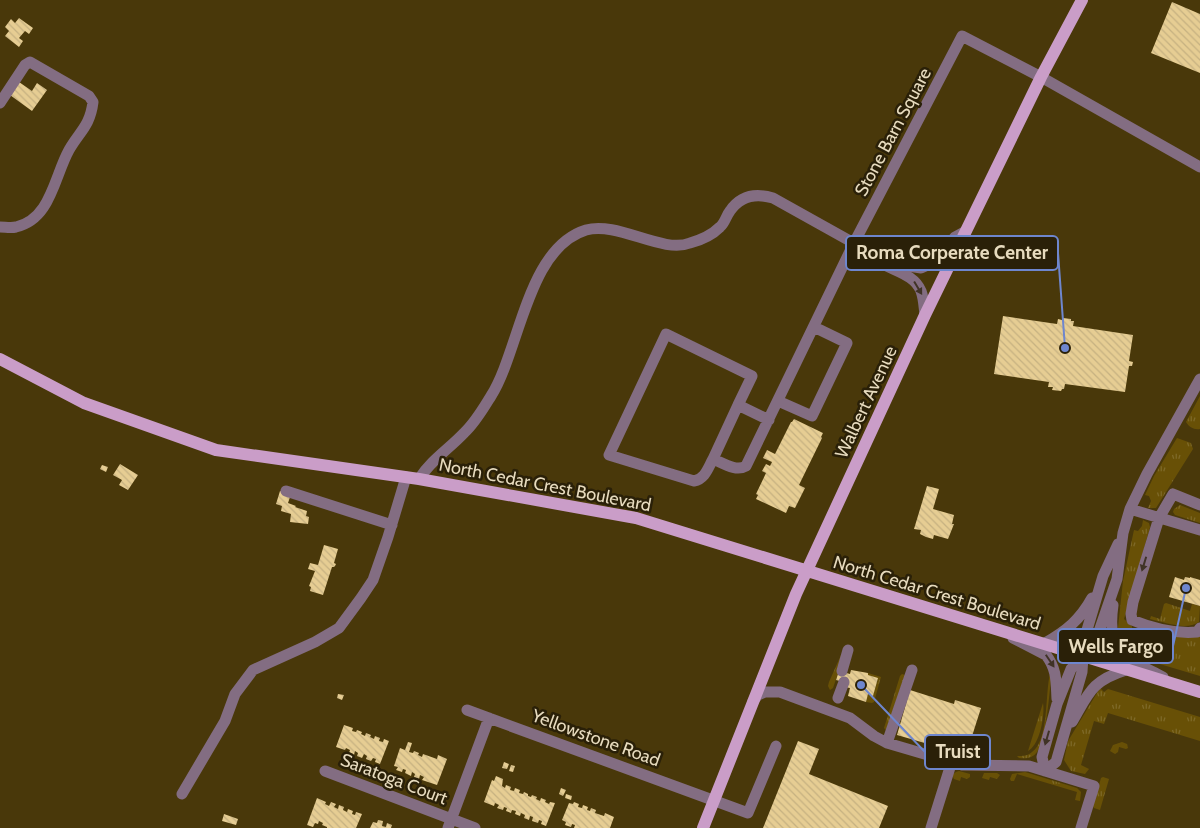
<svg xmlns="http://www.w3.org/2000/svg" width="1200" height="828" viewBox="0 0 1200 828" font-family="Cabin,sans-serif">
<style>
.grass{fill:url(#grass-tufts)}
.building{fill:url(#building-back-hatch)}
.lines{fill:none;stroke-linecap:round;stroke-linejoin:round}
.minor{stroke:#836d82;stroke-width:11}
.major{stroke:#ca9dc8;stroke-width:12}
.oneway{fill:#403326}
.labels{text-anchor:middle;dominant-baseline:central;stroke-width:5;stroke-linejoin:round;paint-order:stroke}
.street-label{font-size:18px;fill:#e7dbbe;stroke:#2a2008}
.leader{fill:none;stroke:#6e86ce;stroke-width:2}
.callout-dot{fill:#6e86ce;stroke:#2a2008;stroke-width:2}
.callout{fill:#2a2008;stroke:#6e86ce;stroke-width:2}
.callout-label{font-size:19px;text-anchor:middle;font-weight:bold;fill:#e7dbbe}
</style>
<defs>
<pattern id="grass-tufts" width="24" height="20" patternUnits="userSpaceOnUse" patternTransform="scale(1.25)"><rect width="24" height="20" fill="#685006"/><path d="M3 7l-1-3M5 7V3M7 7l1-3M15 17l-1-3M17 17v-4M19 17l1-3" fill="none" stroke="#7e6928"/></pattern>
<pattern id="building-back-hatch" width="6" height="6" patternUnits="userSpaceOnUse" patternTransform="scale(1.25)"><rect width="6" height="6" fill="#e6cd93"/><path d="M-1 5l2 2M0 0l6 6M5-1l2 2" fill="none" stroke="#c6b181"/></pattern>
</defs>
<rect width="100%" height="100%" fill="#49380a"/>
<path class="grass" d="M1200 396V429C1194 430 1189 427 1186 422Z
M1177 438 1191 443 1193 449 1156 508H1148L1151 501 1149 496 1145 495 1154 476Z
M1180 505 1200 513V523L1175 515 1173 512 1174 509Z
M1143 520 1149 523 1150 527 1124 619 1132 626V630L1134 632 1138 631 1140 627 1200 636V676L1133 656 1124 650 1119 642 1121 640 1117 637 1123 581 1134 530 1138 531 1142 526Z
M1166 603 1190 611 1192 604 1200 606 1199 622C1186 631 1164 622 1150 619L1151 616 1160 619 1164 604Z
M841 655 844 656 833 688 830 690 828 686 829 682Z
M868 673 881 677 874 702 872 703 866 702 868 694 873 695 878 679 868 675Z
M902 674 905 675 886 730 884 728 900 676Z
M1050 674 1051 679C1049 697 1046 739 1037 752 1033 758 1026 759 1019 758L1017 756C1023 756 1028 756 1032 752 1049 741 1045 693 1050 674Z
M1100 688 1104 692 1108 689 1200 717V741L1108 713 1104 724 1094 721 1081 765 1089 769 1085 774 1071 771 1064 760 1068 741Z
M1043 703C1045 715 1040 745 1028 751Z
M1122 742 1127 744 1128 748 1126 749 1119 747 1118 752 1115 754 1110 751 1113 745Z
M959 771 970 774V777L967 779 961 777 960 781 954 779 952 775 956 772Z
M1025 772 1077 788 1081 792 1080 801 1075 800 1077 792 1017 774 1014 781H1011L1010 779 1012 774Z
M984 773H997L1000 775 997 779 990 777 989 780 982 778Z
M1103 777 1109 779 1100 810 1094 808 1093 806 1101 778Z"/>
<path class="building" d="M1172 2 1200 14V73L1151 53Z
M19 18 33 28 29 34 25 31 19 38 23 41 19 47 5 36 9 31 5 27 11 19 15 23Z
M19 82 32 91 37 83 47 90 32 111 10 95Z
M1003 316 1057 324 1058 319 1062 320 1063 318 1071 319V321H1074L1073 326 1133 335 1129 361 1133 362 1132 366H1129L1125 392 1065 384 1064 389H1062L1061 391 1052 390 1053 387H1048L1049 382 994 374Z
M794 419 823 433 821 437 822 438 799 485 805 488 795 508 789 506 786 513 756 499 758 495 756 494 766 473 762 471 766 464 770 466 772 462 763 458 767 450 775 454 791 422H792Z
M120 464 138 475 128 490 119 485 122 480 113 475Z
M102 465 108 467 106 472 100 469Z
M927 486 939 489 933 509 954 515 952 524H954L948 539 934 535 933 539 926 537 920 534 921 530 914 529Z
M280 491 291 494 288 503 296 506 295 507 307 511 306 516 309 517 308 524 290 522 291 514 281 511 282 506 276 504Z
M324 545 338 549 334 563 336 564 335 566 334 567H332L323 595 310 591 311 587 309 586 315 571 308 569 310 563 318 565Z
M1175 577 1184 580 1185 577 1190 578V577L1200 580V606L1169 597Z
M851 670 868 673V675L878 678 873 696 868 694 866 702 848 696 850 688 845 687 847 683 836 680 839 671 850 674Z
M910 690 954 704 955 700 981 708 966 755 897 735Z
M338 694 344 695 342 700 337 698Z
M344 725 353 728 352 731 356 732 357 730 362 732 361 734 365 736 366 733 371 735 370 737 374 739 375 736 380 738 379 741 383 742 384 739 389 741 380 764 375 762 376 759 373 758 371 761 366 759 367 756 364 754 362 758 357 756 358 753 355 751 354 755 349 753 350 750 346 748 345 750 336 747Z
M798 741 819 749 809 774 888 806 879 828H763Z
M408 742 412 743 409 752 413 753 414 751 419 753 418 755 422 757 423 754 437 759 438 755 447 759 437 785 422 780 424 777 420 775 419 779 414 777 415 774 412 772 411 776 405 773 406 770 403 769 402 772 396 770 398 767 394 766 400 748 405 750Z
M504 762 509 764 507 769 502 768Z
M511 765 515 766 513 772 509 771Z
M496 776 503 779 502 786 505 788 506 785 511 787 510 790 514 791 515 788 520 790 519 793 523 794 524 792 528 794V796L531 797 532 795 537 797 536 799 540 801 541 798 546 800 545 802 549 804 550 802 555 803 546 826 541 824 542 821 539 820 538 823 532 821 533 817 530 816 529 820 524 818 525 815 521 813 520 816 515 814 516 811 512 810 511 813 506 811 507 808 504 807 503 810 497 808 499 805 495 803 494 806 484 802 492 780 494 781Z
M561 788 566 790 563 796 559 794Z
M566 794 572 796 571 800 565 798Z
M317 798 326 802 325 804 329 806 331 802 336 804 334 807 338 809 339 805 344 807 343 810 347 812 348 809 353 811 352 814 355 815 356 812 362 814 356 828H327V827L322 825 323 823 319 821 318 824 315 823 313 827 307 825Z
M574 802 579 804 578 807 582 808 583 805 588 807 587 810 590 811 591 808 596 810 595 813 604 816 605 813 614 817 610 828H574L575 825 572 824 571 827 565 825 566 822 562 820 569 803 573 804Z
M224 814 238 819 236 825 222 821Z
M378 820 383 821 382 826 386 827 387 823 392 825 391 828H370L373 822 377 823Z"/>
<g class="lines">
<path class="minor" d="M0 103 25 65 30 62 89 96 93 102C90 126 80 131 69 150 54 177 51 219 16 227 11 228 5 227 0 227
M868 251H879L909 266 921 268 930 264 938 258 955 237 966 231
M778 401 812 416 847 343 814 327
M769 420 738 405 713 459C723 463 736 472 746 466L854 243 962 36 1041 77 1200 167
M713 459C708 468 705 479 694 481L609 455 666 334 752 376 738 405
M419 479C431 460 449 449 464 433 475 423 483 409 491 396 520 350 527 248 586 230 618 221 662 254 690 243 701 240 712 235 720 227 725 223 726 216 730 211 741 195 756 193 773 198L868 251C881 271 912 269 921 291 924 299 924 308 925 315
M286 491 392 525
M1200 505 1173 494 1159 518 1133 602 1131 614 1132 620C1152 628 1176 634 1197 632L1200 628
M1130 509 1200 530
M1113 605C1106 654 1125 657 1163 677
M1013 638 1046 655C1057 669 1056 682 1057 699
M1045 643C1066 631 1080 620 1092 598
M842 671 848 650
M838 698 844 682
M753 701 758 695 765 692H780L850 718 874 736 887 743 962 765 1029 766 1094 786 1081 828
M467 710 748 813 776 746
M1072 722C1089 693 1091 681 1126 670
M887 743 912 670
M325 771 475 828
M1045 771 1042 757 1057 704 1071 669 1095 643 1117 579 1123 533 1130 509 1147 474 1200 379
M1045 771 1056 762 1082 672 1084 640 1103 576 1118 544
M182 794 225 721 235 694 253 670 315 642 339 628 361 598 373 580 388 537 406 477
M448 828 489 718
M931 828 952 761"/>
<path class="major" d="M0 359 84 403 216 450 419 479 636 518 1200 692
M703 828 796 594 925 315 1041 77 1082 0"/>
</g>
<defs><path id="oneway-solid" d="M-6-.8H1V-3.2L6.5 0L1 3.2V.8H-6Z" transform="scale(1.25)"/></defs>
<g class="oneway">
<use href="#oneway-solid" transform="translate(918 288) rotate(59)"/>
<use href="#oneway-solid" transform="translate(1144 564) rotate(107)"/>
<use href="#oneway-solid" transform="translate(1050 661) rotate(56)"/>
<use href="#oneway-solid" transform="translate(1047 738) rotate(106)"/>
</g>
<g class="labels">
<g class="street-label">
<text transform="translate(893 132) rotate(-62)">Stone Barn Square</text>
<text transform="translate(866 402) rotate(-65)">Walbert Avenue</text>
<text transform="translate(545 485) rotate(11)">North Cedar Crest Boulevard</text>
<text transform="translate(937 593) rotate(17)">North Cedar Crest Boulevard</text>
<text transform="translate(596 738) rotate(20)">Yellowstone Road</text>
<text transform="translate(394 779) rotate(21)">Saratoga Court</text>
</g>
</g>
<path class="leader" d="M1065 348L1058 253M1186 588L1173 646M861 685L925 752"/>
<g class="callout-dot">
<circle cx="1065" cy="348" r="5"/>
<circle cx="1186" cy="588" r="5"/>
<circle cx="861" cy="685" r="5"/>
</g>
<g class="callout">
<rect x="846" y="236" width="212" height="34" rx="5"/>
<rect x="1058" y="629" width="115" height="34" rx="5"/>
<rect x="925" y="735" width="65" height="34" rx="5"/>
</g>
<g class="callout-label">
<text x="952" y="259">Roma Corperate Center</text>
<text x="1116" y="653">Wells Fargo</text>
<text x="958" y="758">Truist</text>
</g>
</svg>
